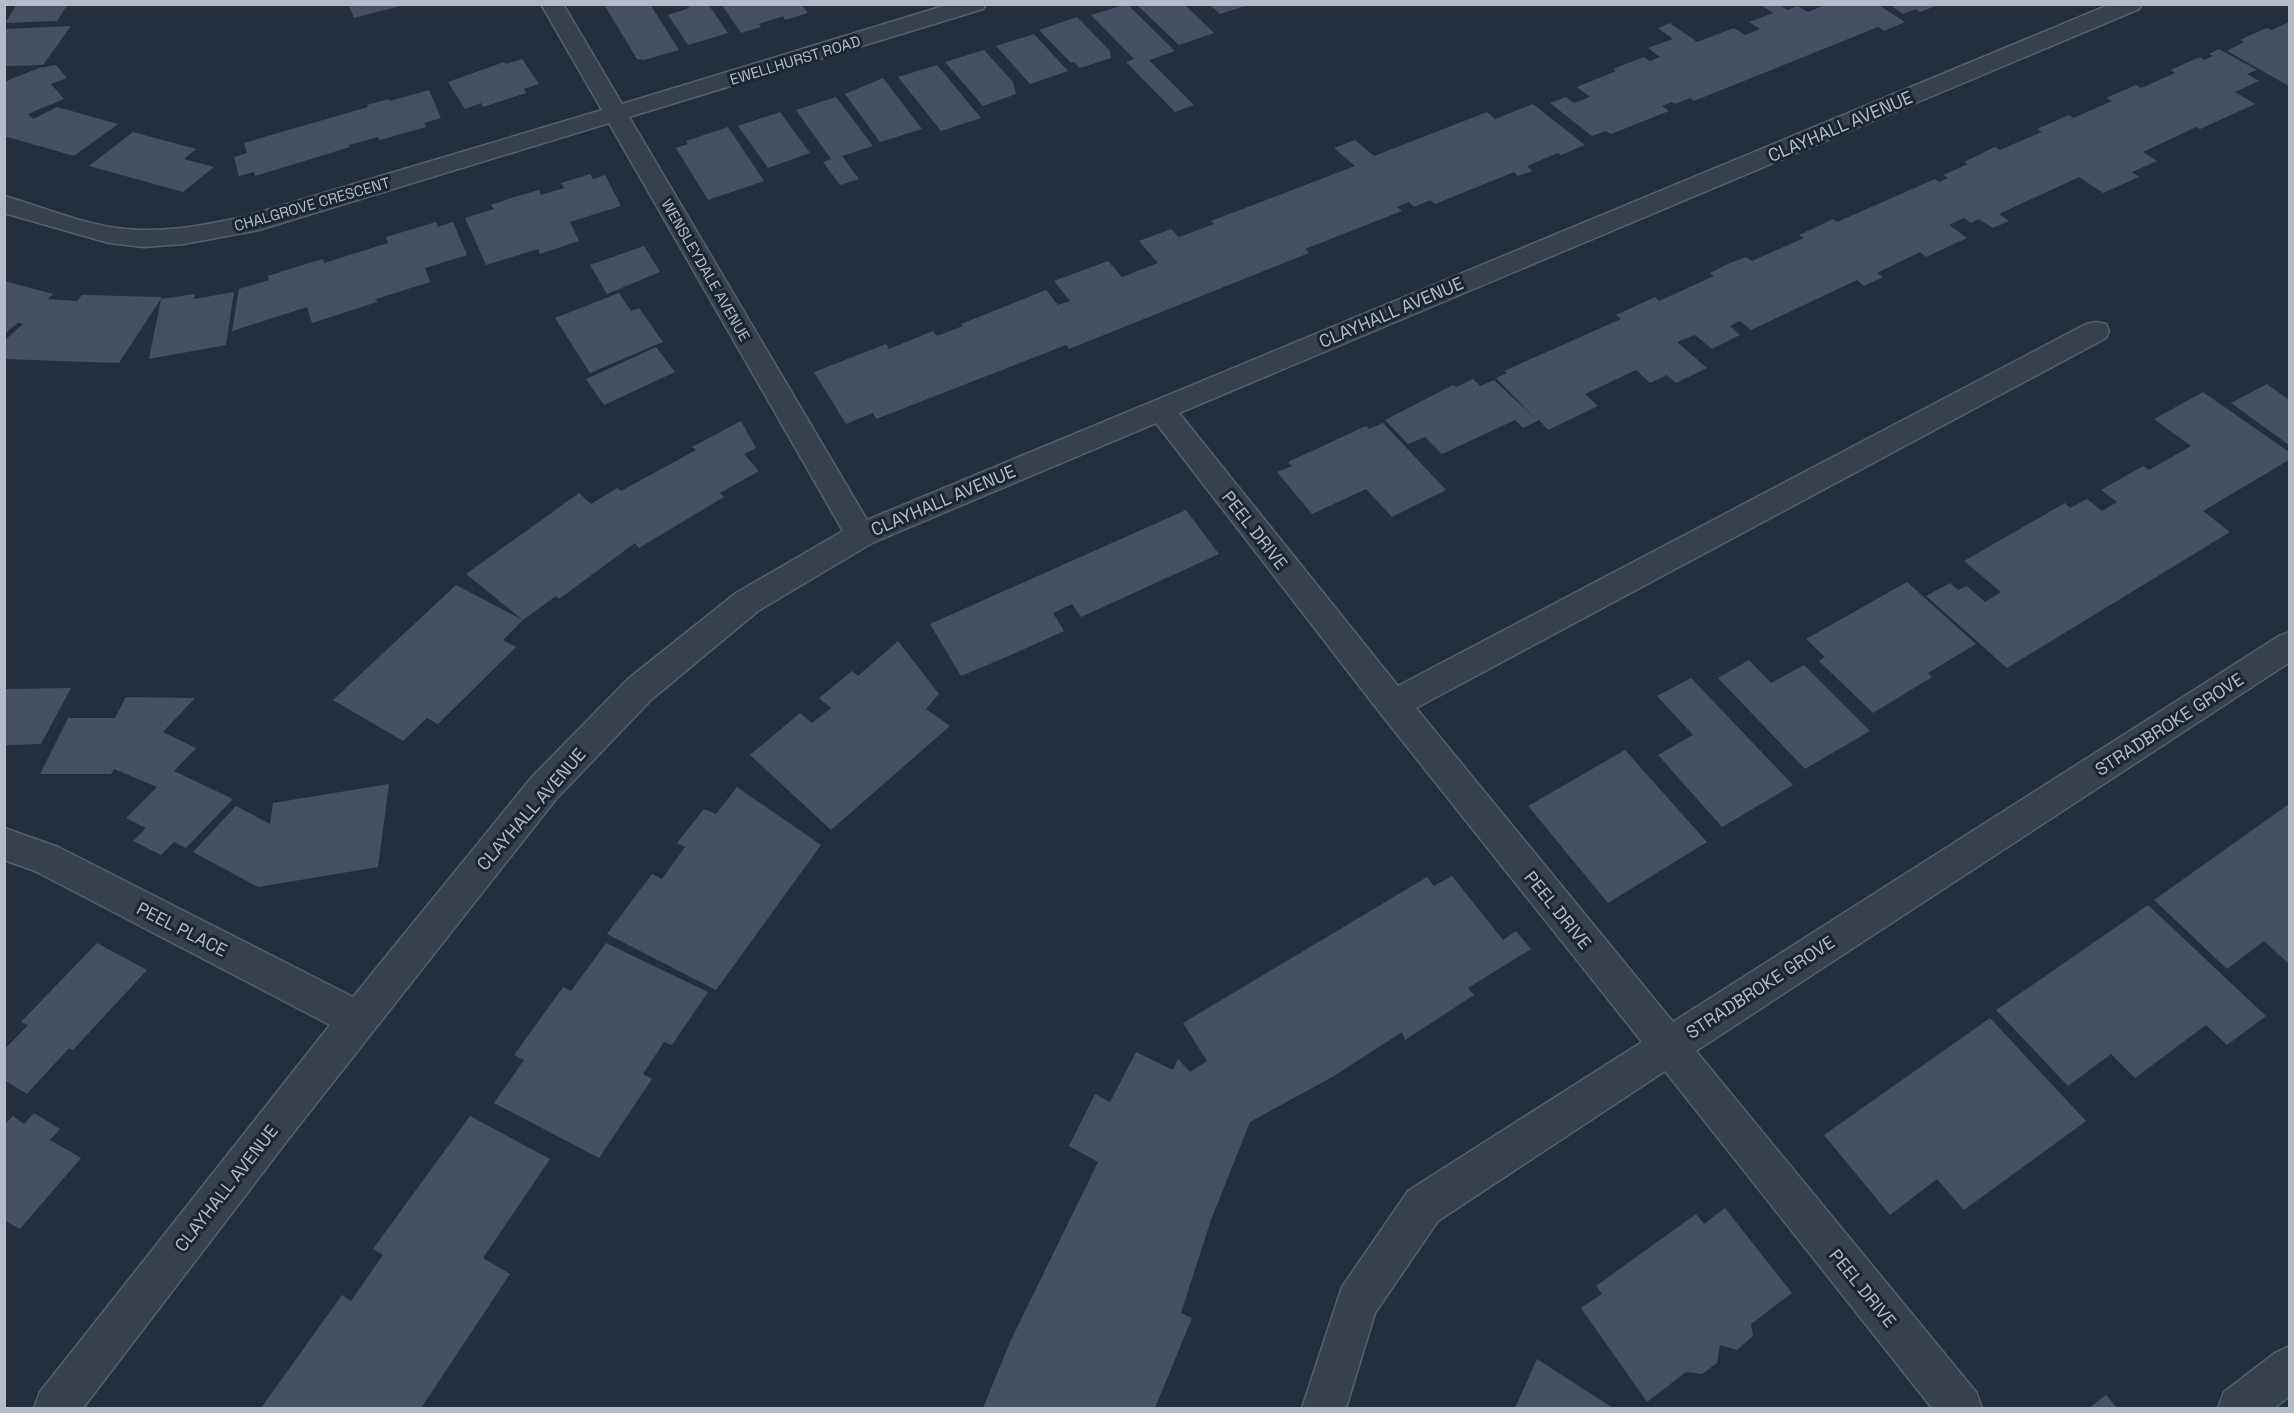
<svg xmlns="http://www.w3.org/2000/svg" width="2294" height="1413" viewBox="0 0 2294 1413" font-family="'Space Grotesk',sans-serif">
<style>
.building{fill:#455162}
.lines{fill:none;stroke-linecap:round;stroke-linejoin:round}
.minor-casing{stroke:#565f6c;stroke-width:3}
.minor{fill:#38414e;fill-rule:evenodd}
.labels{text-anchor:middle;dominant-baseline:central;stroke-width:6;stroke-linejoin:round;paint-order:stroke}
.far-street-label{font-size:15px;fill:#b4bcc9;stroke:#1d2633}
.street-label{font-size:18px;fill:#b4bcc9;stroke:#1d2633}
</style>
<rect width="100%" height="100%" fill="#242f3e"/>
<path class="building" d="M17 4H68L57 21 5 23Z
M348 4H404V5L354 18Z
M612 4H650L679 50 644 60 637 59 605 6Z
M687 4H708L728 33 688 45 668 15 689 8Z
M725 4H801L808 13 785 20 783 16 759 24 761 27 741 33 722 5Z
M1127 4 1175 51 1149 60 1194 105 1175 112 1126 62 1134 59 1091 15Z
M1136 4H1184L1214 33 1179 45Z
M1209 4H1248V5L1220 14Z
M1760 4H1779L1787 10 1798 6 1808 12 1827 4H1877L1905 22 1884 31 1878 27 1694 101 1690 98 1675 104 1672 102 1662 106 1669 111 1611 134 1606 131 1592 136 1550 103 1566 97 1574 103 1590 97 1577 87 1616 71 1613 69 1644 57 1650 61 1660 57 1648 48 1673 39 1658 28 1670 23 1697 42 1734 28 1745 35 1760 29 1749 22 1773 13Z
M1889 4H1938V5L1920 12 1916 9 1903 14Z
M1077 17 1110 51 1111 58 1080 68 1074 62 1071 63 1039 30Z
M2289 22V86L2227 51 2244 42 2240 40 2253 34 2267 28 2272 30Z
M71 26 43 65 4 66V29Z
M1034 34 1068 71 1030 84 996 46Z
M2219 49 2257 70 2247 74 2259 81 2235 92 2255 104 2200 129 2196 127 2143 152 2157 161 2132 172 2139 177 2103 193 2079 177 1999 214 2009 221 1993 228 1979 219 1971 223 1964 218 1949 225 1967 238 1926 257 1920 252 1877 273 1883 277 1864 286 1857 280 1751 330 1740 321 1730 326 1740 335 1712 349 1695 335 1677 342 1707 368 1676 383 1667 375 1650 383 1636 370 1585 394 1598 406 1548 430 1539 420 1523 428 1515 420 1442 454 1425 437 1408 444 1385 420 1453 385 1456 387 1473 379 1480 386 1494 380 1536 419 1496 378 1507 373 1504 371 1621 319 1616 315 1655 297 1659 301 1714 276 1710 273 1728 264 1746 257 1752 261 1804 238 1799 235 1833 219 1837 222 1935 179 1939 182 1948 178 1943 175 1968 164 1964 162 1995 147 2000 150 2023 140 2042 132 2037 129 2069 115 2073 118 2112 101 2106 98 2136 85 2141 88 2175 73 2171 70 2186 63 2200 57 2204 60 2213 56 2209 54Z
M984 50 1013 82 1016 94 983 106 945 62Z
M522 59 539 84 524 89 526 93 483 107 481 103 465 109 448 82 504 62 506 64Z
M56 65 67 78 51 84 64 99 28 114 33 119 57 107 118 124 74 156 4 136V82L39 68Z
M937 65 981 118 941 131 898 77Z
M883 78 922 129 880 142 845 94Z
M429 90 441 118 424 123 426 127 380 140 378 137 349 145 350 147 255 176 254 172 239 176 234 157 247 153 244 143 368 107 367 105 389 99 390 101Z
M836 97 873 146 842 156 859 179 840 185 823 162 831 159 796 110Z
M1533 104 1585 145 1561 155 1558 153 1527 166 1532 171 1518 176 1514 172 1435 204 1430 200 1414 207 1409 202 1397 207 1402 211 1305 249 1309 253 1069 349 1066 345 876 419 873 413 846 424 814 372 886 344 889 349 933 331 937 336 963 326 961 324 1046 290 1058 305 1070 301 1054 281 1108 261 1122 277 1158 263 1139 241 1171 229 1179 237 1214 224 1211 221 1355 166 1334 148 1355 140 1374 156 1487 112 1495 119Z
M780 112 810 153 768 168 738 126Z
M728 127 764 181 708 200 676 148 688 144 686 141Z
M133 132 196 149 184 159 214 167 183 192 89 166Z
M590 174 593 179 605 175 621 206 570 222 579 241 540 254 538 249 486 265 465 218 494 209 491 205 514 197 539 190 541 195 564 188 561 183Z
M436 222 438 227 453 222 467 255 425 268 430 282 376 299 377 302 312 323 307 307 232 331 239 289 269 280 268 276 296 267 323 259 324 263 388 243 386 237Z
M644 246 660 272 607 294 590 265Z
M4 281 53 294 48 299 77 301 82 295 162 297 119 363 4 359V341L23 324 18 323 4 334Z
M234 292 226 345 149 359 161 299 195 294 194 299Z
M619 293 631 311 639 308 663 342 590 373 555 318Z
M656 347 675 372 604 405 586 379Z
M2267 384 2289 400V445L2231 403Z
M2203 392 2289 452V460L2203 511 2230 532 2007 668 1926 596 1950 583 1958 590 1967 586 1985 602 2001 592 1964 561 2065 503 2070 508 2087 499 2102 511 2117 502 2101 490 2143 466 2149 470 2191 446 2154 419Z
M741 421 756 448 744 454 759 471 720 493 724 497 639 548 635 543 559 599 556 596 523 620 503 640 516 647 438 724 427 718 403 741 333 700 456 585 523 620 466 574 579 493 591 504 617 488 621 491 696 450 692 447Z
M1383 423 1446 490 1392 517 1366 489 1312 514 1277 472 1292 466 1288 462 1366 426 1369 429Z
M1186 510 1219 554 1081 617 1072 604 1053 613 1064 631 1011 655 961 676 930 624Z
M1907 582 1976 644 1928 673 1932 677 1873 713 1819 661 1825 657 1806 639Z
M898 641 939 694 926 709 950 726 831 830 750 755 800 713 812 723 831 708 819 698 852 671 858 676Z
M1749 660 1771 683 1804 665 1870 731 1805 769 1718 678Z
M1691 678 1793 785 1722 827 1658 755 1693 735 1657 696Z
M71 688 41 744 4 745V689Z
M126 697 195 698 163 732 196 748 174 771 233 799 186 848 174 842 161 855 133 841 146 828 126 818 157 787 114 769 111 774H40L68 718H115Z
M1625 750 1707 842 1608 903 1528 806Z
M389 784 378 867 258 887 193 852 236 806 270 824 273 803Z
M737 787 821 845 716 990 607 934 652 874 662 879 685 847 677 843 704 809 716 814Z
M2289 804V961L2288 963 2264 941 2227 969 2154 900Z
M1452 876 1503 940 1516 931 1531 949 1468 988 1474 995 1405 1040 1402 1032 1334 1076 1250 1122 1211 1220 1181 1313 1192 1318 1155 1408H983L1010 1342 1098 1162 1069 1146 1095 1094 1110 1102 1136 1052 1173 1070 1178 1059 1190 1072 1207 1061 1183 1023 1427 877 1434 886Z
M2148 905 2266 1016 2227 1045 2206 1025 2135 1078 2111 1054 2068 1086 1996 1010Z
M97 943 147 970 73 1050 69 1048 27 1094 4 1080V1050L28 1025 21 1022Z
M606 943 708 992 672 1045 664 1042 643 1074 652 1079 599 1158 494 1103 524 1060 514 1055 563 987 571 991Z
M1990 1018 2086 1121 1964 1210 1937 1179 1890 1215 1824 1135Z
M34 1113 60 1129 50 1140 81 1158 20 1229 4 1220V1125L13 1116 24 1124Z
M470 1116 550 1159 483 1258 510 1274 421 1408H261L342 1295 351 1301 383 1255 373 1249Z
M1725 1208 1792 1293 1751 1324 1753 1336 1737 1350 1720 1345 1717 1363 1702 1374 1686 1372 1647 1402 1581 1308 1602 1294 1596 1286 1696 1214 1704 1224Z
M1537 1359 1613 1408H1515Z
M2106 1395 2117 1408H2089Z"/>
<g class="lines">
<g class="minor-casing">
<path id="minor" d="M541 4H563L622 104 950 4H986L983 9 629 117 867 520 2111 4H2142L2139 9 1179 413 1398 686 2086 324 2096 322 2106 324 2109 331 2106 338 1416 708 1673 1022 2279 636 2290 632V662L1696 1051 1976 1392 1982 1408H1932L1665 1071 1438 1221 1375 1313 1346 1408H1302L1342 1287 1408 1191 1642 1042 1381 714 1156 423 872 543 758 611 652 699 556 799 293 1133 83 1408H34L40 1392 330 1025 35 871 4 860V828L58 847 353 997 532 777 628 679 736 593 843 531 609 123 259 230 184 244 144 247 109 243 4 213V196C40 206 74 221 110 227 157 235 202 226 247 216L602 110Z
M2290 1346V1396L2274 1408H2218L2224 1392 2275 1353Z"/>
</g>
<use href="#minor" class="minor"/>
</g>
<g class="labels">
<g class="far-street-label">
<text transform="translate(795 60) rotate(-17)">EWELLHURST ROAD</text>
<text transform="translate(312 204) rotate(-16)">CHALGROVE CRESCENT</text>
<text transform="translate(706 270) rotate(60)">WENSLEYDALE AVENUE</text>
</g>
<g class="street-label">
<text transform="translate(1840 126) rotate(-23)">CLAYHALL AVENUE</text>
<text transform="translate(1391 312) rotate(-23)">CLAYHALL AVENUE</text>
<text transform="translate(943 500) rotate(-23)">CLAYHALL AVENUE</text>
<text transform="translate(1255 530) rotate(52)">PEEL DRIVE</text>
<text transform="translate(2169 724) rotate(-33)">STRADBROKE GROVE</text>
<text transform="translate(531 809) rotate(-49)">CLAYHALL AVENUE</text>
<text transform="translate(1558 910) rotate(51)">PEEL DRIVE</text>
<text transform="translate(182 929) rotate(27)">PEEL PLACE</text>
<text transform="translate(1760 987) rotate(-33)">STRADBROKE GROVE</text>
<text transform="translate(226 1188) rotate(-52)">CLAYHALL AVENUE</text>
<text transform="translate(1863 1288) rotate(51)">PEEL DRIVE</text>
</g>
</g>
<rect width="2294" height="1413" fill="none" stroke="#b4bcc9" stroke-width="12"/>
</svg>
